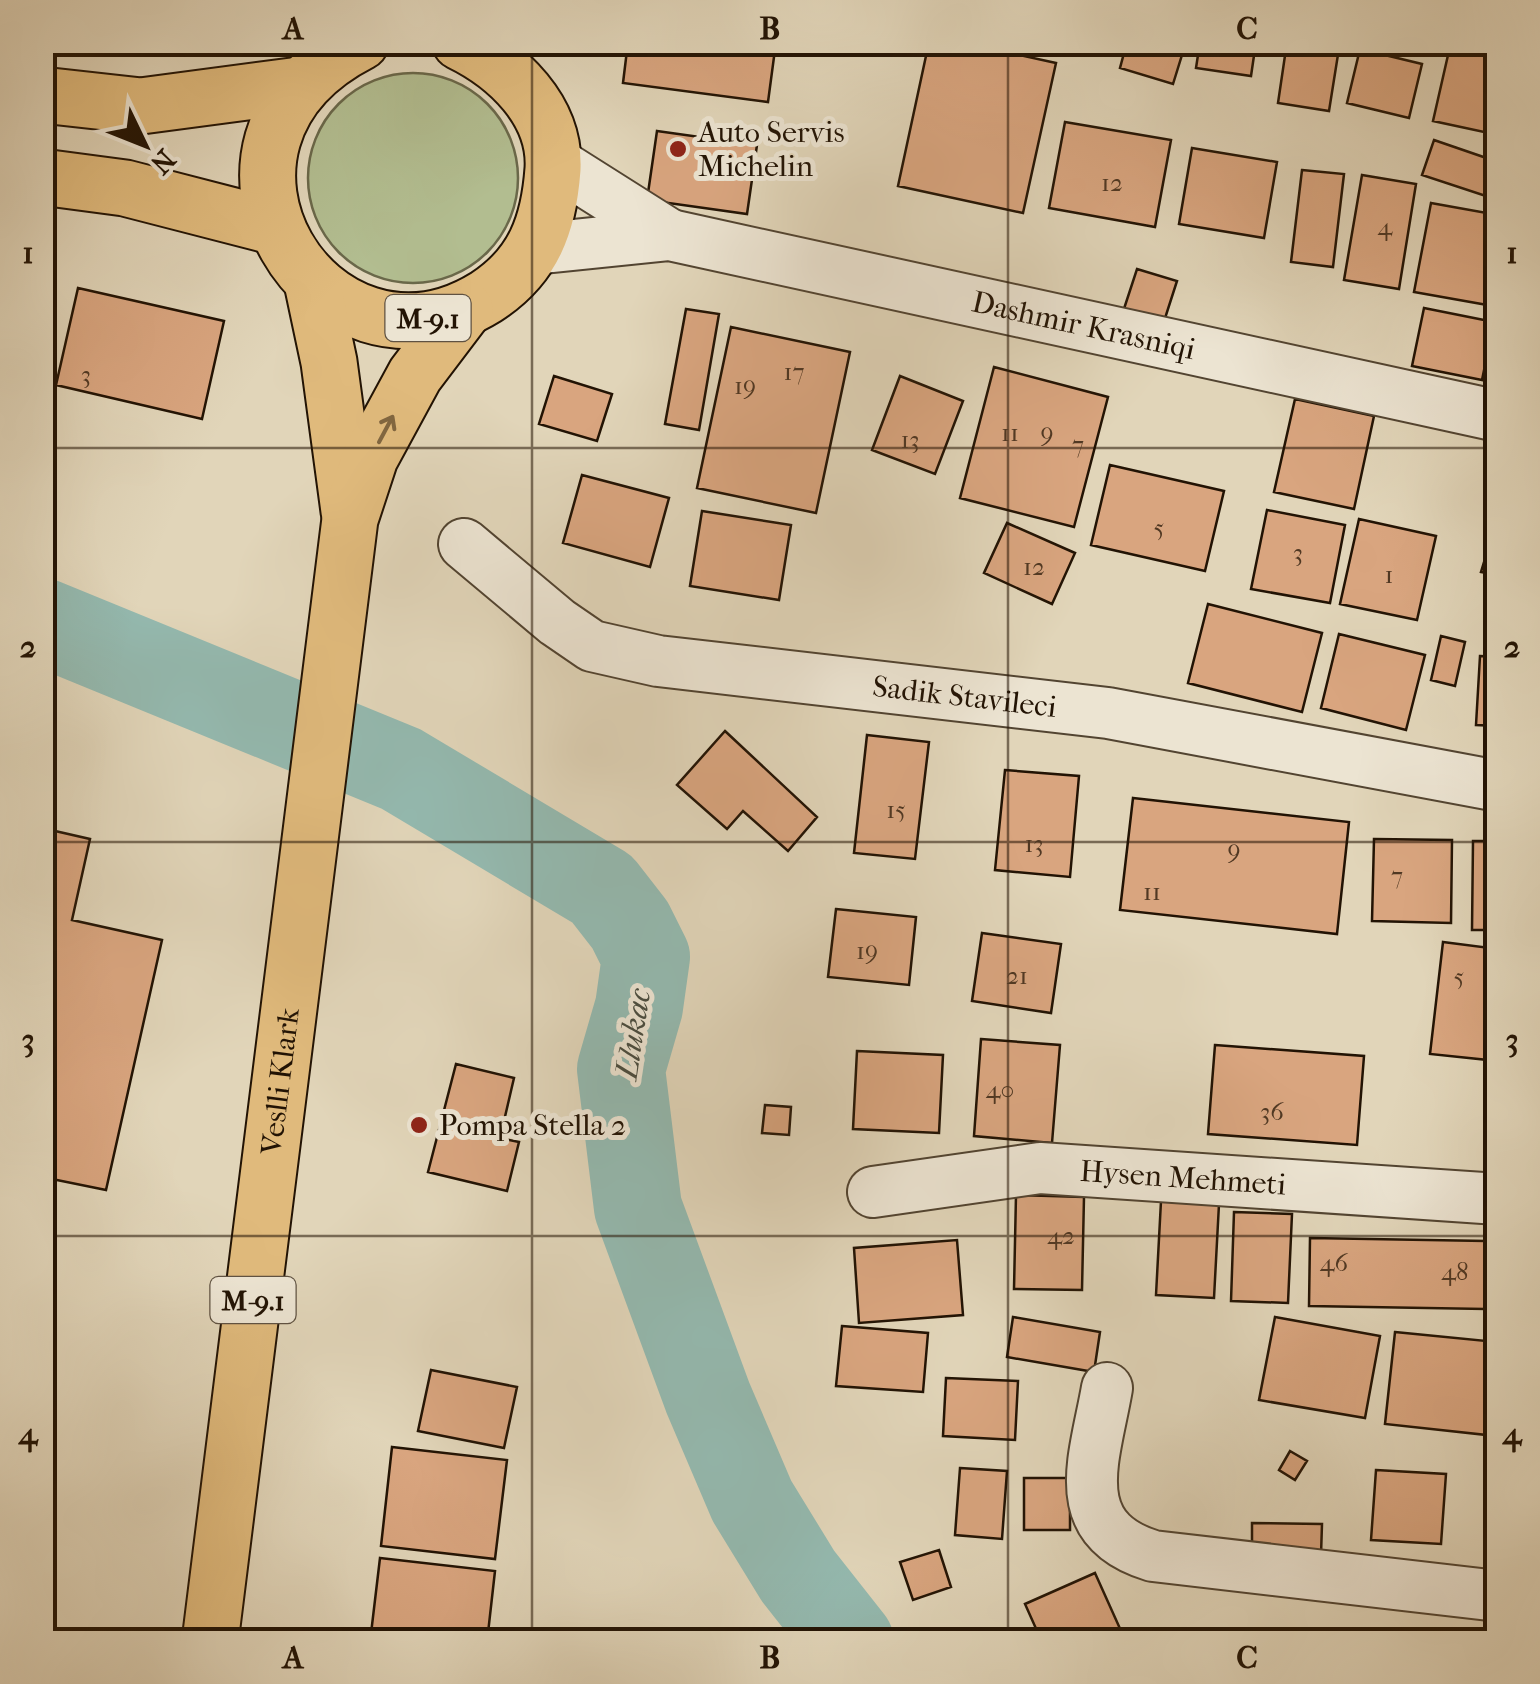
<svg xmlns="http://www.w3.org/2000/svg" width="1540" height="1684" viewBox="0 0 1540 1684" font-family="'IM FELL French Canon',serif">
<style>
.green{fill:#b2bd90;stroke:#6a684a;stroke-width:2.5}
.lines{fill:none;stroke-linecap:round;stroke-linejoin:round}
.river{stroke:#94b9af;stroke-width:88}
.building{fill:#d9a57f;stroke:#221304;stroke-width:2.5}
.street-casing{stroke:#524431;stroke-width:54}
.primary-casing{stroke:#221304;stroke-width:59}
.street{stroke:#ece4d2;stroke-width:50}
.primary{stroke:#e0ba7c;stroke-width:55}
.oneway{stroke:#816640}
.grid{fill:none;stroke:#221304;stroke-width:2.5;stroke-opacity:0.55}
.poi-dot{fill:#8f2418;stroke:#ece4d2;stroke-width:4}
.labels{text-anchor:middle;dominant-baseline:central;stroke-width:10;stroke-linejoin:round;paint-order:stroke}
.number-label{font-size:25px;fill:#503823}
.shield{fill:#ece4d2;stroke:#5f5242;stroke-width:2.5}
.shield-label{font-size:28px;font-weight:bold;fill:#221304}
.poi-label{font-size:30px;fill:#221304;stroke:#ece4d2;text-anchor:start}
.street-label{font-size:30px;fill:#221304;stroke:#ece4d2}
.water-label{font-size:32px;font-style:italic;fill:#4a4d40;stroke:#ece4d2}
.neatline{fill:none;stroke:#221304;stroke-width:4}
.grid-label{font-size:32px;text-anchor:middle;font-weight:bold;fill:#221304}
</style>
<rect width="100%" height="100%" fill="#e1d5b9"/>
<filter id="stains"><feTurbulence type="fractalNoise" baseFrequency=".002" numOctaves="4"/><feColorMatrix values="0 0 0 0 .2 0 0 0 0 .09 0 0 0 0 .02 0 0 0 .5 -.17"/></filter>
<radialGradient id="worn" r=".72"><stop offset=".6" stop-color="#630" stop-opacity="0"/><stop offset="1" stop-color="#630" stop-opacity=".3"/></radialGradient>
<path class="green" d="M308 178a105 105 0 1 1 210 0a105 105 0 1 1-210 0Z"/>
<g class="lines">
<path class="river" d="M42 622 401 769 602 889 630 925 646 957 639 1007 621 1069 638 1208 708 1398 752 1501 798 1576 850 1642"/>
</g>
<path class="building" d="M628 42H776L768 102 623 83Z
M929 42H961L1056 63 1023 213 898 186Z
M1127 42H1186L1173 84 1120 68Z
M1200 42H1256L1251 76 1196 68Z
M1287 42H1340L1329 111 1278 103Z
M1451 42 1498 49V135L1433 121Z
M1360 49 1422 64 1409 118 1347 103Z
M1065 122 1171 140 1155 227 1049 208Z
M657 131 757 145 747 214 647 200Z
M1434 140 1498 162V200L1422 175Z
M1192 148 1277 162 1264 238 1179 224Z
M1302 170 1344 174 1333 267 1291 262Z
M1362 175 1416 184 1399 289 1344 280Z
M1431 203 1498 215V281L1493 306 1414 292Z
M1137 269 1177 281 1159 337 1119 324Z
M78 288 224 321 202 419 56 385Z
M1424 308 1494 322 1482 380 1412 366Z
M686 309 719 314 699 430 665 424Z
M731 327 850 352 816 513 697 488Z
M994 367 1108 397 1074 527 960 498Z
M554 376 612 394 597 441 539 424Z
M900 376 963 401 935 474 872 450Z
M1295 399 1374 416 1354 509 1274 492Z
M1110 465 1224 491 1205 571 1091 545Z
M582 475 669 498 650 567 563 543Z
M1267 510 1345 525 1330 603 1251 589Z
M702 511 791 525 779 600 690 586Z
M1498 516V575L1481 572Z
M1359 519 1436 536 1417 620 1340 604Z
M1007 523 1075 553 1052 604 984 573Z
M1208 604 1322 633 1302 712 1188 683Z
M1339 634 1425 655 1406 730 1321 708Z
M1441 636 1465 642 1455 686 1431 680Z
M1480 656 1498 657V726L1476 725Z
M725 731 817 817 788 851 743 811 727 829 677 785Z
M867 735 929 742 915 859 854 853Z
M1005 770 1079 776 1070 877 995 870Z
M1133 798 1349 822 1337 934 1120 910Z
M42 828 90 839 72 920 162 940 106 1190 42 1177Z
M1374 839 1452 840 1451 923 1372 921Z
M1473 841H1498V930H1472Z
M836 909 916 917 909 985 828 977Z
M982 933 1061 944 1051 1013 972 1001Z
M1443 942 1498 949V1061L1430 1054Z
M981 1039 1060 1045 1052 1143 974 1136Z
M1215 1045 1364 1056 1357 1145 1208 1134Z
M857 1051 943 1055 939 1133 853 1129Z
M456 1064 514 1078 500 1138 519 1142 507 1191 428 1172Z
M765 1105 791 1107 789 1135 762 1133Z
M1016 1195 1084 1197 1082 1290 1014 1289Z
M1161 1201 1219 1204 1214 1298 1156 1295Z
M1234 1212 1292 1214 1288 1303 1231 1301Z
M1310 1238 1486 1241 1485 1309 1309 1306Z
M957 1240 963 1315 859 1323 854 1248Z
M1013 1317 1100 1332 1094 1372 1007 1357Z
M1275 1317 1380 1336 1365 1418 1259 1400Z
M842 1326 928 1333 923 1392 836 1386Z
M1395 1332 1497 1342 1487 1435 1385 1424Z
M431 1370 517 1387 504 1448 418 1431Z
M946 1378 1018 1381 1015 1440 943 1436Z
M392 1447 507 1460 495 1559 381 1546Z
M1290 1451 1307 1461 1295 1480 1279 1470Z
M960 1468 1007 1471 1002 1539 955 1535Z
M1376 1470 1446 1474 1441 1544 1371 1540Z
M1024 1478H1070V1530H1024Z
M1252 1523 1322 1524 1321 1555H1252Z
M939 1550 951 1587 913 1600 900 1562Z
M380 1558 495 1571 487 1642H370Z
M1095 1573 1126 1642H1042L1025 1604Z"/>
<g class="lines">
<g class="street-casing">
<g id="street">
<path d="M553 161 670 235"/>
<path id="s1" d="M534 249 670 235 1498 416"/>
<path id="s2" d="M464 544 557 622 592 646 658 661 1108 713 1498 786"/>
<path id="s3" d="M873 1192 1040 1168 1498 1199"/>
<path d="M1107 1388C1095 1458 1064 1529 1153 1556L1498 1596"/>
</g>
</g>
<g class="primary-casing">
<g id="primary">
<path d="M361 42C160 145 322 399 486 297 534 266 549 224 553 169 556 110 507 65 460 42"/>
<path d="M42 95 141 106 300 85"/>
<path d="M42 177 125 188 276 227"/>
<path d="M312 282 329 362 349 511"/>
<path id="s4" d="M210 1642 350 519 370 458 415 375 465 309"/>
</g>
</g>
<use href="#street" class="street"/>
<use href="#primary" class="primary"/>
</g>
<defs><path id="oneway-shaft" d="M-6 0H5M1.5-3L5.5 0L1.5 3" fill="none" stroke-width="1.6" stroke-linecap="round" stroke-linejoin="round" transform="scale(2.5)"/></defs>
<use class="oneway" href="#oneway-shaft" transform="translate(386 429) rotate(-62)"/>
<path class="grid" d="M532 42V1642M1008 42V1642M42 448H1498M42 842H1498M42 1236H1498"/>
<g class="poi-dot">
<circle cx="678" cy="149" r="10"/>
<circle cx="419" cy="1125" r="10"/>
</g>
<g class="labels">
<g class="number-label">
<text x="1112" y="182">12</text>
<text x="1385" y="226">4</text>
<text x="794" y="371">17</text>
<text x="86" y="374">3</text>
<text x="745" y="385">19</text>
<text x="1010" y="432">11</text>
<text x="1047" y="432">9</text>
<text x="910" y="439">13</text>
<text x="1078" y="444">7</text>
<text x="1159" y="527">5</text>
<text x="1298" y="552">3</text>
<text x="1034" y="566">12</text>
<text x="1389" y="574">1</text>
<text x="896" y="809">15</text>
<text x="1034" y="843">13</text>
<text x="1234" y="849">9</text>
<text x="1397" y="875">7</text>
<text x="1152" y="891">11</text>
<text x="867" y="950">19</text>
<text x="1017" y="975">21</text>
<text x="1459" y="976">5</text>
<text x="1000" y="1089">40</text>
<text x="1272" y="1111">36</text>
<text x="1061" y="1235">42</text>
<text x="1334" y="1262">46</text>
<text x="1455" y="1271">48</text>
</g>
<g class="shield">
<rect x="385.5" y="295" width="85" height="46" rx="8"/>
<rect x="210.5" y="1277" width="85" height="46" rx="8"/>
</g>
<g class="shield-label">
<text x="428" y="318">M-9.1</text>
<text x="253" y="1300">M-9.1</text>
</g>
<g class="poi-label">
<text x="698" y="132">Auto Servis<tspan x="698" dy="34">Michelin</tspan></text>
<text x="439" y="1125">Pompa Stella 2</text>
</g>
<g class="street-label">
<text stroke="none"><textPath href="#s1" startOffset="560">Dashmir Krasniqi</textPath></text>
<text stroke="none"><textPath href="#s2" startOffset="540">Sadik Stavileci</textPath></text>
<text stroke="none"><textPath href="#s4" startOffset="565">Veslli Klark</textPath></text>
<text stroke="none"><textPath href="#s3" startOffset="312">Hysen Mehmeti</textPath></text>
</g>
<g class="water-label">
<text transform="translate(633 1034) rotate(-81)">Llukac</text>
</g>
</g>
<rect width="1540" height="1684" fill="none" stroke="#e1d5b9" stroke-width="110"/>
<g transform="translate(145 145) rotate(133)" stroke="#ece4d2" stroke-width="8" paint-order="stroke">
<path d="M0-8L18 38L0 25L-18 38Z" fill="#221304"/>
<text y="-15" font-size="28" font-weight="bold" text-anchor="middle" fill="#221304">N</text>
</g>
<rect x="55" y="55" width="1430" height="1574" class="neatline"/>
<g class="grid-label">
<text x="293" y="39">A</text>
<text x="770" y="39">B</text>
<text x="1247" y="39">C</text>
<text x="28" y="263">1</text>
<text x="1512" y="263">1</text>
<text x="28" y="657">2</text>
<text x="1512" y="657">2</text>
<text x="28" y="1050">3</text>
<text x="1512" y="1050">3</text>
<text x="28" y="1444">4</text>
<text x="1512" y="1444">4</text>
<text x="293" y="1668">A</text>
<text x="770" y="1668">B</text>
<text x="1247" y="1668">C</text>
</g>
<rect width="100%" height="100%" filter="url(#stains)"/>
<rect width="100%" height="100%" fill="url(#worn)"/>
</svg>
